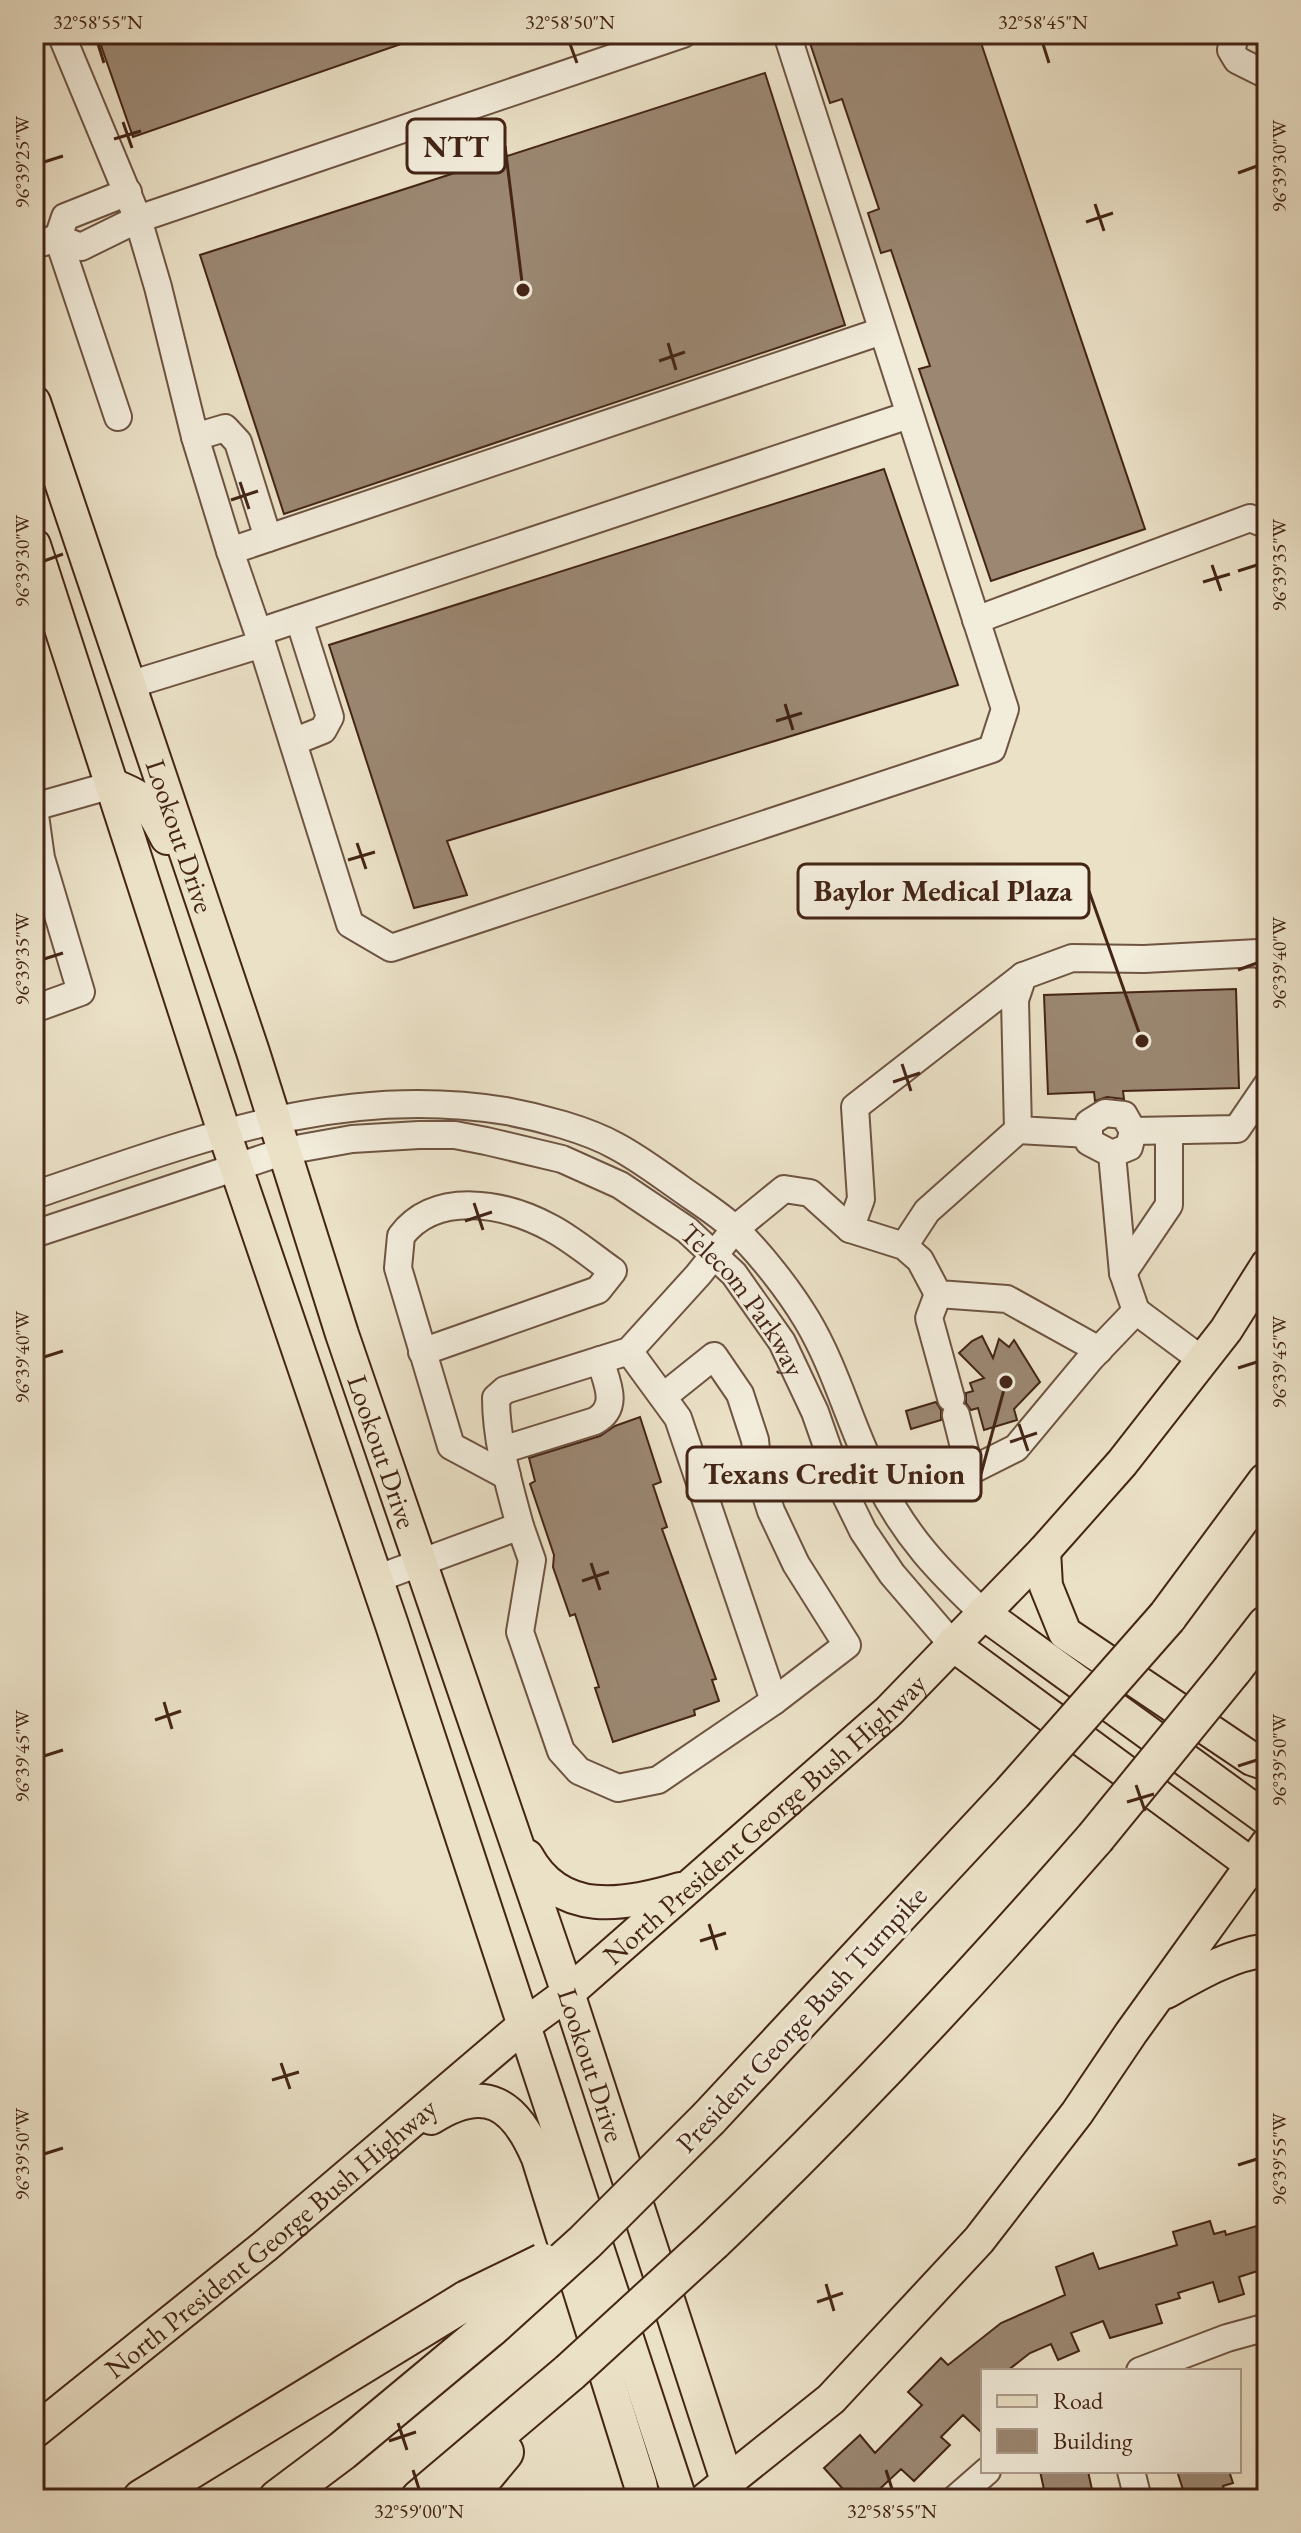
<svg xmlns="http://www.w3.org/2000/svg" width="1301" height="2533" viewBox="0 0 1301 2533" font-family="'EB Garamond',serif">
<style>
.building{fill:#9b8772;stroke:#442516;stroke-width:2}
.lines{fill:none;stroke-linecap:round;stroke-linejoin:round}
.minor-casing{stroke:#6e5442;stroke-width:30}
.major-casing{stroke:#442516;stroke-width:36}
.highway-casing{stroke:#442516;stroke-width:42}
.minor{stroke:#f2ecdb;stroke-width:26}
.major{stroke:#ebe1c7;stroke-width:32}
.highway{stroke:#ebe1c7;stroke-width:38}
.highway-bridge-casing{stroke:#442516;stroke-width:42;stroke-linecap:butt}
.highway-bridge{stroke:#ebe1c7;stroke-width:38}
.ticks{fill:none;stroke:#442516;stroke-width:3}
.labels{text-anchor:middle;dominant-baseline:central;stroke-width:6;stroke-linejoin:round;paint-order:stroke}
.street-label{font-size:28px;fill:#442516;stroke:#f2ecdb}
.leader{fill:none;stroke:#442516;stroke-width:3}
.callout-dot{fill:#442516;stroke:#f2ecdb;stroke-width:3}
.callout{fill:#f2ecdb;stroke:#442516;stroke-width:3}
.callout-label{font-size:30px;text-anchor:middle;font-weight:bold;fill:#442516}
.neatline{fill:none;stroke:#442516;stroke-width:3}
.ticks-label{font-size:20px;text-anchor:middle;fill:#442516}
</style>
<rect width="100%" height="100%" fill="#ebe1c7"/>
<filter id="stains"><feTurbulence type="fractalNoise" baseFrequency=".0025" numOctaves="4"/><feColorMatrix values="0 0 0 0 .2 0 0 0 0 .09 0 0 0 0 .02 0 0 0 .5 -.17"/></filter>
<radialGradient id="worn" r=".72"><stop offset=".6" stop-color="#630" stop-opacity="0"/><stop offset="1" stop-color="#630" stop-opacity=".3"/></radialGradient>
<path class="building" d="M97 34H424V36L133 137Z
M807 34H978L1145 529 991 581 919 369 930 366 891 250 881 253 868 213 879 209 842 99 830 103Z
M765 73 845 325 284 514 200 255Z
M884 469 958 685 447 841 467 895 414 908 329 645Z
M1236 989 1239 1088 1123 1091 1124 1099 1107 1097 1095 1101 1094 1092 1048 1094 1044 995Z
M982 1336 993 1358 999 1339 1009 1347 1014 1340 1040 1382 1014 1409 1017 1420 984 1430 978 1408 971 1410 966 1403V1393L973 1391 970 1383 984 1378 959 1353 972 1341Z
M936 1402 941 1410V1420L911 1429 906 1411Z
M640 1417 661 1482 653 1485 667 1527 662 1529 716 1679 712 1680 719 1701 694 1710 695 1715 613 1742 595 1688 599 1687 575 1614 570 1616 553 1567 554 1555 530 1484 535 1481 529 1458 600 1436 615 1426Z
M1210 2221 1214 2234 1225 2231 1226 2235 1267 2223V2268L1239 2277 1244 2294 1219 2302 1213 2282 1178 2293 1180 2298 1156 2305 1162 2323 1110 2338 1103 2321 1071 2333 1079 2351 1058 2360 1051 2344 1030 2353 1007 2371H983V2434L963 2415 941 2437 950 2445 914 2481 901 2469 869 2499H852L824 2468 860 2435 875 2453 922 2405 908 2392 941 2358 948 2365 1001 2323 1065 2295 1056 2267 1093 2253 1099 2269 1177 2245 1173 2232Z
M1040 2471H1088L1094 2499H1046Z
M1177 2471H1229L1233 2483 1223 2486 1227 2499H1186Z"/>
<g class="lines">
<g class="minor-casing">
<g id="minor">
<path d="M61 34 138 219 158 287 195 437 225 428 238 442 268 538"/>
<path d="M1236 34 1231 50 1237 60 1267 75"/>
<path d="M128 192 65 217 58 238 81 247 138 219 683 34"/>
<path d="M34 245 58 238 118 417"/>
<path d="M195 437 230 551"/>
<path d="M976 620 1250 518 1267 525"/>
<path d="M259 632 909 415"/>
<path d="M262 644 230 551 882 331"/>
<path d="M129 685 262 644 350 924 391 948 992 749 1005 709 787 34"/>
<path d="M293 742 323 730 330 717 299 619"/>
<path d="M34 807 112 785"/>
<path d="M34 808 41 858 81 992 34 1009"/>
<path d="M1133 1131 1237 1129 1267 1085"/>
<path d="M1089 1134 1018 1130 1015 1000 1023 976 1072 958 1144 959 1258 953 1267 959"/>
<path d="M34 1195C192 1142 336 1083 506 1111 539 1117 588 1130 616 1146 637 1157 657 1172 677 1186 696 1200 718 1213 735 1229 760 1253 789 1290 807 1320 837 1370 851 1429 878 1481 906 1537 938 1570 983 1613"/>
<path d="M850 1229 861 1199 855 1107 1023 976"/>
<path id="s1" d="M34 1234 285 1151 352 1139 419 1135H455L486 1141 562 1159 620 1185 687 1230 734 1274 782 1342 815 1412 841 1486 863 1531 892 1574 952 1644"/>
<path d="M904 1246 927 1211 1018 1130"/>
<path d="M1123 1273 1169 1205V1132"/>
<path d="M938 1294 929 1318 951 1398"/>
<path d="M1136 1311 1202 1360"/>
<path d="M422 1352 598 1290 613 1271C593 1257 572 1239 551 1228 505 1203 436 1190 401 1236L398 1268 451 1446 507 1476"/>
<path d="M664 1396 714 1356 740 1394 755 1440 758 1470 771 1511 796 1564 847 1645 774 1701"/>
<path d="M956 1415 970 1471"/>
<path d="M502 1450 595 1421C620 1407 607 1383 600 1360"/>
<path d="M878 1481 970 1471 1016 1448 1091 1358 1136 1311 1123 1273 1112 1154 1129 1147 1133 1131 1124 1115 1105 1113 1089 1123V1142L1112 1154"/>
<path d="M520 1526 532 1560 520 1632 561 1751 579 1771 618 1788 658 1780 774 1701 678 1418 629 1351"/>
<path d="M376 1579 520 1526C509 1485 496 1441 496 1398L505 1390 629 1351 698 1275 735 1229 784 1189 810 1193 850 1229 904 1246 920 1260 938 1294 1007 1299 1099 1350"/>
<path d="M1140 2371 1227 2338 1267 2327"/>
<path d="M1131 2471 1138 2499"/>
<path d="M955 2499 987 2471"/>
</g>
</g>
<g class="major-casing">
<g id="major">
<path id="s2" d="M34 402 253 1052 342 1334 568 1993 733 2499"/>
<path d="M34 545 224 1132 392 1625 680 2499"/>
<path d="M112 785C149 799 149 804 167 838"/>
<path d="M1044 1551 1046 1586 1065 1633 1252 1759 1267 1764"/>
<path d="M983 1613 1267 1819"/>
<path d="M952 1644 1267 1876"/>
<path d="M527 1856C560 1917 624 1906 680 1889"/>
<path d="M1166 1992C1198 1974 1230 1955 1267 1950"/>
<path d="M431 2118C486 2083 515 2104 538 2158L640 2483 643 2499"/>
<path id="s3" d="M34 2432 265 2246 523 2026 568 1993 889 1711 1044 1551 1122 1463 1226 1330 1267 1265"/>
<path d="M706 2499 831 2399 979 2240 1077 2113 1131 2033 1267 1844"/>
</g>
</g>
<g class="highway-casing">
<path id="highway" d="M1167 1617 1267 1482
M1232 1670 1267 1625
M709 2118 1012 1793
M713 2241C847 2113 973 1978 1095 1838
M142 2499 467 2300
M278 2499 342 2451 491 2327
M420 2499 570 2372
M465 2499 504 2452"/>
</g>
<use href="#minor" class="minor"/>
<use href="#major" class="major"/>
<use href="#highway" class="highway"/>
<g class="highway-bridge-casing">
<path id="highway-bridge" d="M1012 1793 1167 1617
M1095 1838 1232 1670
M467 2300 543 2263
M491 2327 585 2242 709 2118
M570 2372 713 2241"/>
</g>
<use href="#highway-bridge" class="highway-bridge"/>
</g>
<path class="ticks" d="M98 44 104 63M570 44 577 63M1043 44 1049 63M123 122 132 148M114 139 141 131M44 162 63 156M1238 173 1257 166M1095 204 1104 231M1086 222 1113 213M668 343 676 370M659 361 685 352M240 482 249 509M231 500 258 491M44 561 63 554M1212 565 1221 591M1238 571 1257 565M1203 582 1230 574M785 704 793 730M776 721 802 713M357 843 366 869M348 860 375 852M44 959 63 953M1238 970 1257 963M902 1064 911 1091M893 1082 920 1073M474 1203 483 1230M465 1221 492 1212M44 1357 63 1351M1238 1368 1257 1362M1019 1424 1028 1451M1010 1442 1037 1433M591 1563 600 1590M582 1581 609 1572M164 1702 172 1729M155 1720 181 1711M44 1756 63 1750M1238 1766 1257 1760M1136 1785 1145 1811M1127 1802 1154 1794M709 1924 717 1950M700 1941 726 1933M281 2063 290 2089M272 2080 299 2072M44 2154 63 2148M1238 2165 1257 2159M826 2284 834 2311M817 2302 843 2293M398 2423 407 2450M389 2441 416 2432M413 2470 419 2489M886 2470 892 2489"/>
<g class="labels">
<g class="street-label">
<text stroke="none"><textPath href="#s2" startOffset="458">Lookout Drive</textPath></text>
<text stroke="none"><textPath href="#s1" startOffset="780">Telecom Parkway</textPath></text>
<text stroke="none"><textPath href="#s2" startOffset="1106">Lookout Drive</textPath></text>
<text stroke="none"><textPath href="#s3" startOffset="954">North President George Bush Highway</textPath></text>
<text transform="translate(801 2019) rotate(-47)">President George Bush Turnpike</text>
<text stroke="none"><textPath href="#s2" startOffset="1754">Lookout Drive</textPath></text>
<text stroke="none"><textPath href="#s3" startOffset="306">North President George Bush Highway</textPath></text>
</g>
</g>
<path class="leader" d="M523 290L505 146M1142 1041L1089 891M1006 1382L981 1474"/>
<g class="callout-dot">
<circle cx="523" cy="290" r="8"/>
<circle cx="1142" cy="1041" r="8"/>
<circle cx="1006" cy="1382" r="8"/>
</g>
<g class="callout">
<rect x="407" y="119" width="98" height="54" rx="8"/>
<rect x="798" y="864" width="291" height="54" rx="8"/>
<rect x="687" y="1447" width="294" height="54" rx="8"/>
</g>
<g class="callout-label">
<text x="456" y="157">NTT</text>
<text x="943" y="901">Baylor Medical Plaza</text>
<text x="834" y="1484">Texans Credit Union</text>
</g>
<rect width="1301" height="2533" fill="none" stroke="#ebe1c7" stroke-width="88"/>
<rect x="981" y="2369" width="260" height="104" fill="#f2ecdb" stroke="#ac9c8c" stroke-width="2"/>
<rect x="997" y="2395" width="40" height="12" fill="#ebe1c7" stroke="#ac9c8c" stroke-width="2"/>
<text x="1053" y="2409" font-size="24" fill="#442516">Road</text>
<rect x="997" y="2429" width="40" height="24" fill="#9b8772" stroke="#ac9c8c" stroke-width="2"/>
<text x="1053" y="2449" font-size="24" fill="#442516">Building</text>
<rect x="44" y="44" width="1213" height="2445" class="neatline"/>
<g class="ticks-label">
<text x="98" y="29">32°58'55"N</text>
<text x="570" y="29">32°58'50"N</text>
<text x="1043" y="29">32°58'45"N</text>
<text transform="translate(22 162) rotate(-90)" y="7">96°39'25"W</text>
<text transform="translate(1279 166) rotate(-90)" y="7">96°39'30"W</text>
<text transform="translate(22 561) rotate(-90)" y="7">96°39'30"W</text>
<text transform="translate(1279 565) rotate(-90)" y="7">96°39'35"W</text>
<text transform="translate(22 959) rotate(-90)" y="7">96°39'35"W</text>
<text transform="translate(1279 963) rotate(-90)" y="7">96°39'40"W</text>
<text transform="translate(22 1357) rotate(-90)" y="7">96°39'40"W</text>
<text transform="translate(1279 1362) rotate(-90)" y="7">96°39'45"W</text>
<text transform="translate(22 1756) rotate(-90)" y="7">96°39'45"W</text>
<text transform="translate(1279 1760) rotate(-90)" y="7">96°39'50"W</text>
<text transform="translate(22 2154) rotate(-90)" y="7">96°39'50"W</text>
<text transform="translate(1279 2159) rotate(-90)" y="7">96°39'55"W</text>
<text x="419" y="2518">32°59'00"N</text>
<text x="892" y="2518">32°58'55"N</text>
</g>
<rect width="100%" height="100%" filter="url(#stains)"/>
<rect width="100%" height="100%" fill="url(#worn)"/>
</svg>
